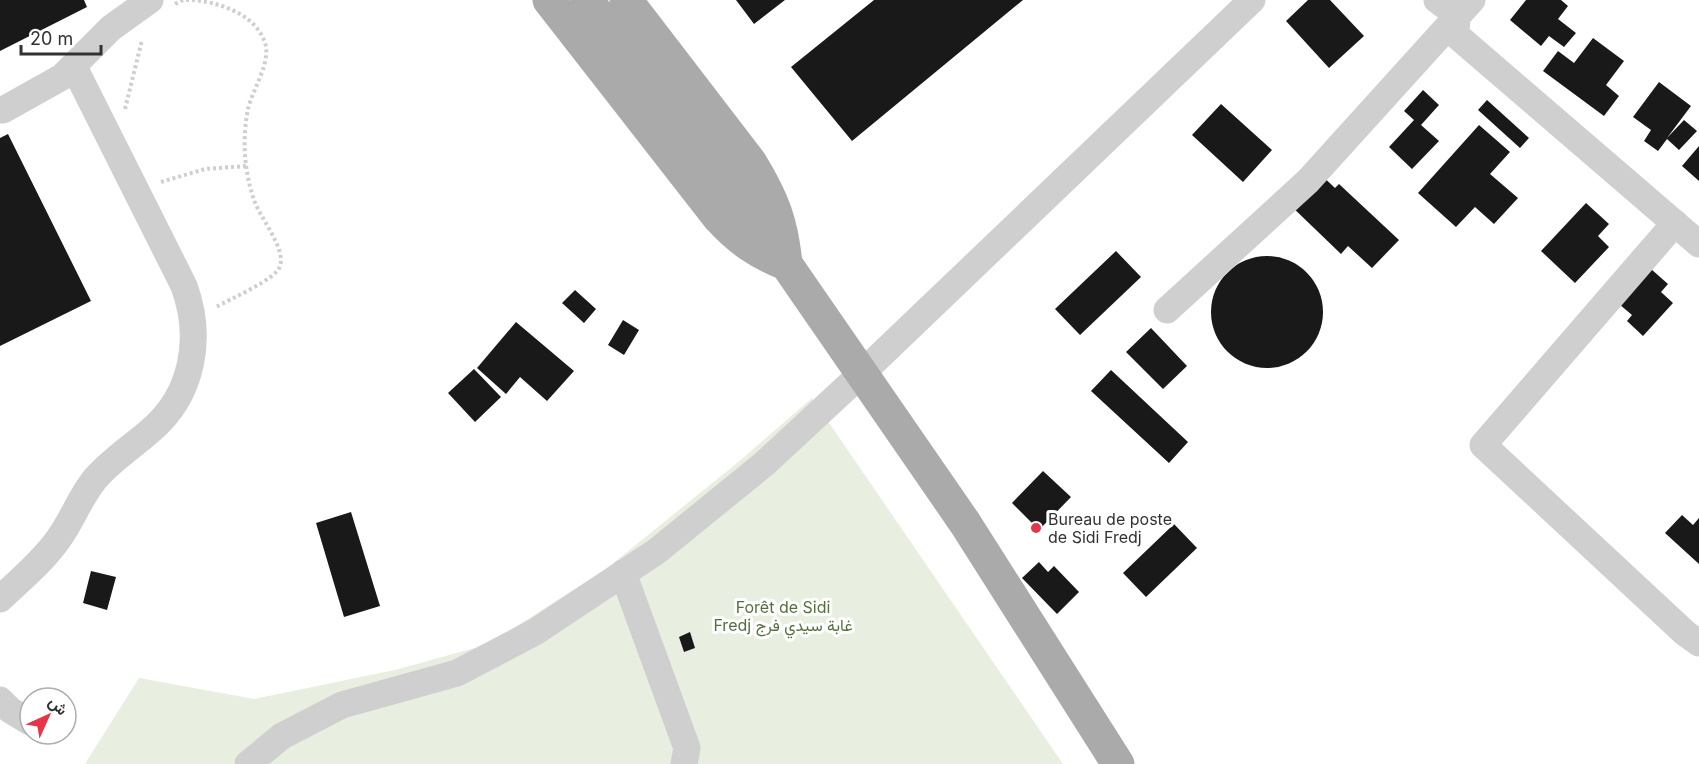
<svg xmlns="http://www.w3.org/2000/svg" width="1699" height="764" viewBox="0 0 1699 764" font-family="Inter,Vazirmatn,sans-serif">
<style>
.green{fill:#e8eee0}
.building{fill:#191919}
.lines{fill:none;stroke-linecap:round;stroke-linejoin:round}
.path{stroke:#cfcfcf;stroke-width:4;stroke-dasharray:3 3;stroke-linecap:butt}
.minor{stroke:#cfcfcf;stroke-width:27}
.major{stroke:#aaa;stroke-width:33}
.poi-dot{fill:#e73548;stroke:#fff;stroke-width:2}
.labels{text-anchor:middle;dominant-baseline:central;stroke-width:6;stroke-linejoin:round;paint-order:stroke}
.poi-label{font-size:16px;fill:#323232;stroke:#fff;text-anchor:start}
.park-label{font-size:16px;fill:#566f3e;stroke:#fff}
</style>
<rect width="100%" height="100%" fill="#fff"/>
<path class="green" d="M812 398 1063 764H85L139 678 254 699 395 670 489 644 606 569 742 459Z"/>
<path class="building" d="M0 0H84L87 7 0 51Z
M736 0H785L754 24Z
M874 0H1023L852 141 791 67Z
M1308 0H1330L1364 36 1329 68 1286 21Z
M1526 0H1561L1568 6 1558 19 1576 33 1564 47 1549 36 1541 46 1510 20Z
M1593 38 1624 61 1606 85 1619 96 1604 116 1543 71 1558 51 1574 63Z
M1659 82 1691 106 1667 138 1684 120 1697 131 1679 150 1667 139 1658 151 1644 141 1651 130 1633 117Z
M1423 90 1439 105 1421 125 1439 141 1412 169 1389 147 1414 120 1404 111Z
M1487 100 1529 138 1520 148 1478 110Z
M1221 104 1272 150 1243 182 1192 135Z
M1479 125 1510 152 1490 174 1518 198 1494 224 1475 207 1456 227 1418 193Z
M8 134 91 301 0 346V138Z
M1699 146V181L1682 166Z
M1318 172 1335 188 1339 184 1399 240 1372 268 1348 246 1341 254 1288 203Z
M1586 203 1609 224 1598 236 1609 247 1575 283 1541 251Z
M1116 251 1141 277 1080 335 1055 309Z
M1211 312a56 56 0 1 1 112 0a56 56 0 1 1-112 0Z
M1651 269 1668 284 1661 292 1673 303 1643 336 1627 321 1632 315 1619 304Z
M575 290 596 309 584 323 562 303Z
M623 320 639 330 624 355 608 345Z
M516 322 574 371 547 401 520 377 506 394 477 368Z
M1151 328 1187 366 1163 389 1126 352Z
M474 369 501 397 475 422 448 393Z
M1111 370 1188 442 1169 463 1091 391Z
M1043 471 1071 497 1039 530 1012 503Z
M351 512 380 606 344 617 316 523Z
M1682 515 1693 525 1699 518V564L1665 533Z
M1174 524 1197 548 1146 597 1123 573Z
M1039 562 1048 572 1054 566 1079 592 1057 614 1022 578Z
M91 571 116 577 107 610 83 603Z
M690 632 695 648 684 652 679 637Z"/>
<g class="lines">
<path class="path" d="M192 0C218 2 253 13 264 40 273 60 253 88 248 109 245 124 244 140 245 155 246 170 249 185 254 200 260 218 286 248 280 266 277 279 230 299 216 307
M175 4 183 0H191
M125 109 142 40
M161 182 205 169 246 166"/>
<path class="minor" d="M1437 0 1457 15 1456 35 1699 244
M3 110 62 77 111 28 150 0
M1675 223 1483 445 1685 633 1699 643
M1167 310 1308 181 1472 0
M623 573 687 748 684 764
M0 599C20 580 41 563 57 541 72 521 80 497 95 479 111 460 132 447 150 431 193 395 203 338 184 286L74 67
M0 700 10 710 30 722
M248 764 282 736 342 705 457 673 535 632 657 551 764 464 861 374 1252 0"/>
<path class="major" d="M549 0 719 218C739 240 758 253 786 264 782 222 773 199 751 163L626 0
M587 0 762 229 965 523 1118 764"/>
</g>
<circle class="poi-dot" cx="1036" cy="528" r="6"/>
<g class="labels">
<g class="poi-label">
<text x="1048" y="519">Bureau de poste<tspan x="1048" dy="18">de Sidi Fredj</tspan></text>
</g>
<g class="park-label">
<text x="783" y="607">Forêt de Sidi<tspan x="783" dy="18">Fredj غابة سيدي فرج</tspan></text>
</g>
</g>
<g transform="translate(48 716) rotate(45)"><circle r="28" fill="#ffffff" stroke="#adadad" stroke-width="1.5"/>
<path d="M0-4.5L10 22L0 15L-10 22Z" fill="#e73548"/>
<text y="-9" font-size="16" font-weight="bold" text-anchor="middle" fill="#323232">ش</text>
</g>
<path d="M21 45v9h80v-9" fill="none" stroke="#323232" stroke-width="3"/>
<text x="30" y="45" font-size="18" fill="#323232" stroke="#ffffff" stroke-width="4.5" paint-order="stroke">20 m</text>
</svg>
